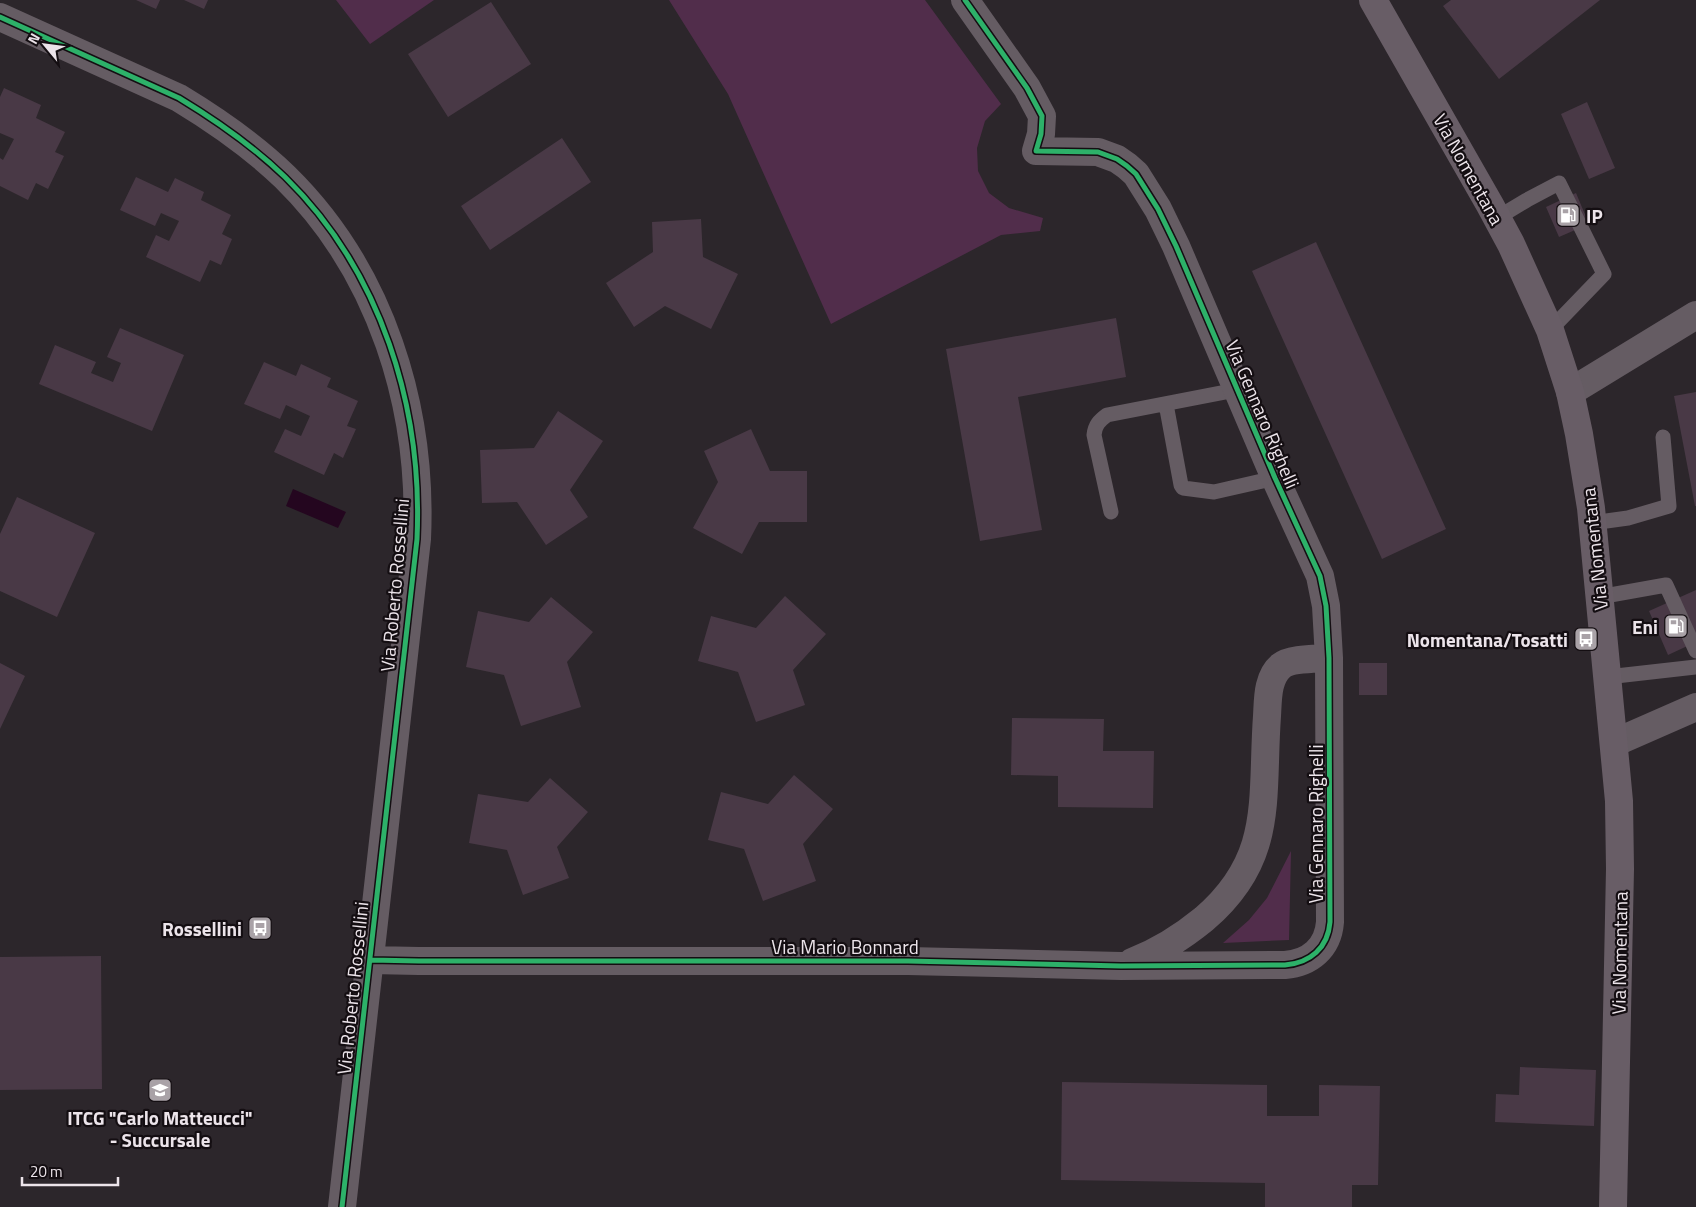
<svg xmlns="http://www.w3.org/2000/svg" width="1696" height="1207" viewBox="0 0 1696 1207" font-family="'Titillium Web',sans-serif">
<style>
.green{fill:#512d4b}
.water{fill:#24061f}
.building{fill:#493946}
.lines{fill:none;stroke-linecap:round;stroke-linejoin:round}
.service{stroke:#655c63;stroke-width:15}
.minor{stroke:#655c63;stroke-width:28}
.secondary{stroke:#685d66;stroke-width:28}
.cycleway-casing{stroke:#140e12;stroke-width:8}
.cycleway{stroke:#2db169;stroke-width:5}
.labels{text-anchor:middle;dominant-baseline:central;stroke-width:4.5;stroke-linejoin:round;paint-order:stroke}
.street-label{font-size:19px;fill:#ece4ea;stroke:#140e12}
.poi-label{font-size:19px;font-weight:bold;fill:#ece4ea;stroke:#140e12;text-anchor:end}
</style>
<rect width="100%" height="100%" fill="#2c262b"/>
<path class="green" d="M336 0H434L370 44Z
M669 0H925L1001 104 985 121 977 148 978 171 989 193 1009 208 1043 218 1040 231 1001 235 831 324 728 94Z
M1291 851 1289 940 1223 943 1249 920 1267 898Z"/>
<path class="water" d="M293 489 346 512 338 528 286 506Z"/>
<path class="building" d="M136 0H160L156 9Z
M184 0H208L204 9Z
M1451 0H1600L1499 79 1443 6Z
M491 2 531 64 448 117 408 54Z
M4 88 41 105 36 118 65 132 55 152 64 156 48 189 36 183 28 200 0 186V158L3 160 14 139 0 133V97Z
M1587 102 1615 168 1589 179 1561 114Z
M562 138 591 182 490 250 461 206Z
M136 177 168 192 175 178 204 192 201 200 231 215 222 234 232 239 221 265 210 260 200 282 146 257 156 235 169 241 179 221 161 213 155 226 120 210Z
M1576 193 1589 224 1559 237 1546 207Z
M701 219 703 257 738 274 711 329 665 306 634 327 606 283 653 252 652 222Z
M1316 242 1446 529 1382 559 1252 271Z
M1116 318 1126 377 1018 397 1042 530 980 541 946 349Z
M120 328 184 355 152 431 39 384 55 345 96 362 91 373 113 382 121 363 107 357Z
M264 362 296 376 301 364 331 378 327 387 358 401 347 426 356 429 343 458 334 453 324 475 274 452 285 429 301 436 310 416 286 405 280 419 244 404Z
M1696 392V506H1695L1674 396Z
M558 411 603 441 570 490 588 517 546 545 517 502 482 503 480 450 534 448Z
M751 429 770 471H807V522H759L742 554 693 528 718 482 704 451Z
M17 497 95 533 57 617 0 591V534Z
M1696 590V642L1668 655 1649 611Z
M785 596 826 634 793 670 805 705 756 722 738 672 698 661 711 616 756 628Z
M551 597 593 632 567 662 581 707 521 726 504 675 466 667 478 611 529 622Z
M0 663 25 676 0 729Z
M1359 663H1387V695H1359Z
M1012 718 1104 719 1103 751H1154L1153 808 1058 807V776L1011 775Z
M794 775 833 809 803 844 816 881 763 901 744 849 708 840 721 792 768 804Z
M550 778 588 812 557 847 569 878 523 895 507 850 469 843 478 794 528 802Z
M101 956 102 1089 0 1090V957Z
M1520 1067 1596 1070 1594 1126 1495 1122 1496 1094 1519 1095Z
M1062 1082 1267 1085V1116H1319V1085L1380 1086 1378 1185H1352V1207H1265V1183L1061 1180Z"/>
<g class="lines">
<path class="service" d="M1497 218 1527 200 1559 183 1604 274 1550 330
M1166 404 1181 485 1183 488 1214 492 1275 478
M1111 512 1094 435C1095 425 1099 421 1107 415L1236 390
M1592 523 1628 518 1669 506 1663 437
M1599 597 1666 585 1696 651
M1607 677 1696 667"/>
<path class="minor" d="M0 17 179 98C217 121 254 147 285 177 381 271 423 407 417 539L342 1207
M1570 392 1696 315
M1614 743 1696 707
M371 960 419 961H908L1121 966 1285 965C1310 963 1328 948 1330 922L1329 658 1326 606 1320 576 1275 478 1176 246 1158 209 1136 174 1127 166 1117 159 1098 152 1036 151 1041 134 1042 116 1027 88 965 0
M1132 962C1158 952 1182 937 1204 919 1275 858 1261 800 1267 716 1268 700 1267 678 1281 666 1290 658 1317 659 1329 658"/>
<path class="secondary" d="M1373 0 1490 205 1511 244 1550 330 1570 392 1579 434 1591 508 1619 801 1620 869 1613 1207"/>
<g class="cycleway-casing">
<path id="cycleway" d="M0 17 179 98C217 121 254 147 285 177 381 271 423 407 417 539L342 1207
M371 960 419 961H908L1121 966 1285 965C1310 963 1328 948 1330 922L1329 658 1326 606 1320 576 1275 478 1176 246 1158 209 1136 174 1127 166 1117 159 1098 152 1036 151 1041 134 1042 116 1027 88 965 0"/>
</g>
<use href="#cycleway" class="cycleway"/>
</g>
<defs>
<g id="fuel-square" transform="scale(1.25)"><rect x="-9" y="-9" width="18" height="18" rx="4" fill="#a9a2a7" stroke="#140e12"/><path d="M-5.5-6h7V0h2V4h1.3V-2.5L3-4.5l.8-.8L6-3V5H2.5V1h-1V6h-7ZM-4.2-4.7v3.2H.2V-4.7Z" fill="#fff"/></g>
<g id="bus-square" transform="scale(1.25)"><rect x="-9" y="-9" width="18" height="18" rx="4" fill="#a9a2a7" stroke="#140e12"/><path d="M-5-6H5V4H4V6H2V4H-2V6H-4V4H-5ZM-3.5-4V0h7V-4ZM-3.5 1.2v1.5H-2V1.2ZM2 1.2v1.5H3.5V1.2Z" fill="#fff"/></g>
<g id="school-square" transform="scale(1.25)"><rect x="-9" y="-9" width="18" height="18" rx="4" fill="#a9a2a7" stroke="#140e12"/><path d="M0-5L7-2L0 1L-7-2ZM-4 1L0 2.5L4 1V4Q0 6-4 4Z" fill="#fff"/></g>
</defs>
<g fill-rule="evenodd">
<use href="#fuel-square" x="1568" y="215"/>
<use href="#fuel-square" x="1676" y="626"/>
<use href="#bus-square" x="1586" y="639"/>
<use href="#bus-square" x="260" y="928"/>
<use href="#school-square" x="160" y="1090"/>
</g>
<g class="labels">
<g class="street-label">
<text transform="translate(1469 169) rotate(61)">Via Nomentana</text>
<text transform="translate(1263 414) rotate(67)">Via Gennaro Righelli</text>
<text transform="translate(1594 549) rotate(-96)">Via Nomentana</text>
<text transform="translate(394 585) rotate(-85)">Via Roberto Rossellini</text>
<text transform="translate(1315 824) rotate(-90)">Via Gennaro Righelli</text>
<text x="845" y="946">Via Mario Bonnard</text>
<text transform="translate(1619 953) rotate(-89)">Via Nomentana</text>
<text transform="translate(352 988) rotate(-84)">Via Roberto Rossellini</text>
</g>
<g class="poi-label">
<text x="1586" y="215" text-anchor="start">IP</text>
<text x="1658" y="626">Eni</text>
<text x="1568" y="639">Nomentana/Tosatti</text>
<text x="242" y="928">Rossellini</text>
<text x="160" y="1117" text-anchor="middle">ITCG "Carlo Matteucci"<tspan x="160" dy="22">- Succursale</tspan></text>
</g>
</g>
<g transform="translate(45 45) rotate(299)" stroke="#140e12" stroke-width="4" paint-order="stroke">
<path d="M0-4L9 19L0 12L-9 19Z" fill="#ece4ea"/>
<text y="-8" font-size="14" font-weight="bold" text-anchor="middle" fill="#ece4ea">N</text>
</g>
<path d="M22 1177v8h96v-8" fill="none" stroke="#ece4ea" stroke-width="2.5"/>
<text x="30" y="1177" font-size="15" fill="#ece4ea" stroke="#140e12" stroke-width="4" paint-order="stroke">20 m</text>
</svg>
